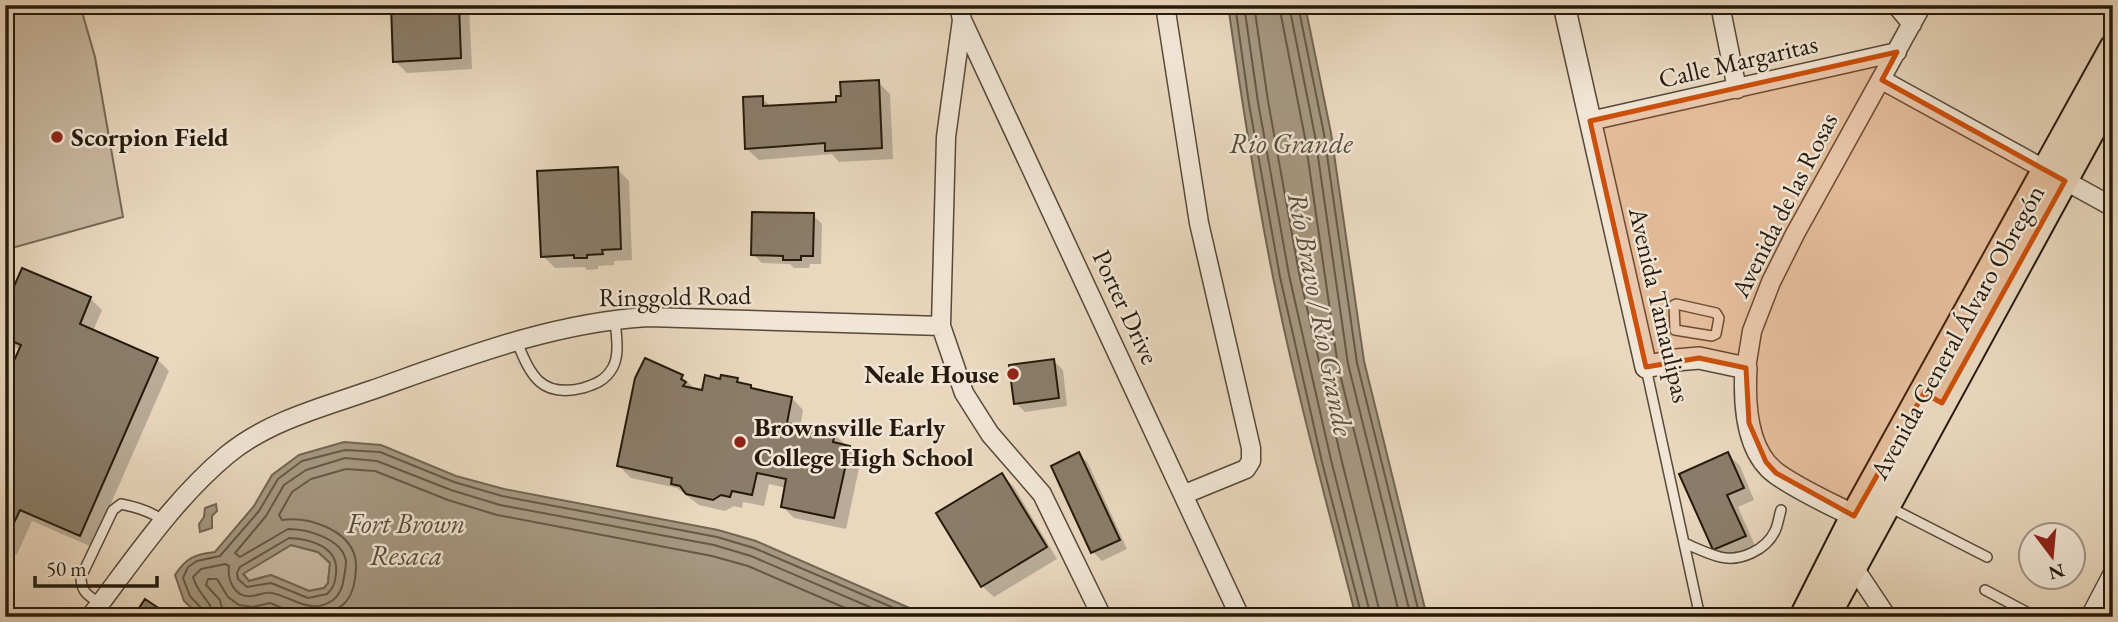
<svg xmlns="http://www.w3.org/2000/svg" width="2118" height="622" viewBox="0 0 2118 622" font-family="'EB Garamond',serif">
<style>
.green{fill:#c8b7a0;stroke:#766856;stroke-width:2}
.water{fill:#a69781;stroke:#726552;stroke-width:2;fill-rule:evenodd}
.shadow{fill:#0003}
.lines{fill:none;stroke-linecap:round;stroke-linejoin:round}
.shore{stroke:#665846;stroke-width:2}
.building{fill:#8b7c69;stroke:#251a0c;stroke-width:2}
.service-casing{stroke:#564938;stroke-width:12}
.minor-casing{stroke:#564938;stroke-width:21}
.tertiary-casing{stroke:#564938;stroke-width:24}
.primary-casing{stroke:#251a0c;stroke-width:30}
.service{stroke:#f1e5d5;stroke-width:9}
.minor{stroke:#f1e5d5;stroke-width:18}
.tertiary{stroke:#f1e5d5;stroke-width:21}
.primary{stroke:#e9d7be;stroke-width:26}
.marked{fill:#cb500c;fill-opacity:0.2;stroke:#cb500c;stroke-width:5;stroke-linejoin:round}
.poi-dot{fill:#8f2418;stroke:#f1e5d5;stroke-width:2.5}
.labels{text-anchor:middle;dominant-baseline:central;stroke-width:5;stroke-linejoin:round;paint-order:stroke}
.street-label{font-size:26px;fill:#251a0c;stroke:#f1e5d5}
.poi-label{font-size:26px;font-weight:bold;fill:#251a0c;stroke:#f1e5d5;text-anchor:start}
.water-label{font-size:28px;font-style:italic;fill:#594c3b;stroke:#f1e5d5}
</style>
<rect width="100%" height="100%" fill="#e9d7be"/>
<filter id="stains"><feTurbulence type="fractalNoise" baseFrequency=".00286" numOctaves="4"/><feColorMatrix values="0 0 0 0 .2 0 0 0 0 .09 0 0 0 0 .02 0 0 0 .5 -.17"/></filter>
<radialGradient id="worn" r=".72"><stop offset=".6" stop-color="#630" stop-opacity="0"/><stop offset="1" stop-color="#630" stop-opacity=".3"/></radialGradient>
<path class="green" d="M5 5H80L95 57 123 217 5 250Z
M291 545 318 552 330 563 328 583 324 588 309 591 271 575 249 581 243 573Z"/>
<path class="water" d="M1228 5H1305L1331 133 1364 361 1427 617H1356C1327 504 1296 391 1273 277 1255 187 1241 96 1228 5Z
M344 442 381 445 456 476 504 489 718 530 756 541 930 617H201L184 601 175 575C186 558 195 554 215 552L254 506 272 475 299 455ZM291 545 318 552 330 563 328 583 324 588 309 591 271 575 249 581 243 574Z
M216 504 217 511 212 516V528L200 532 199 524 204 517 205 508Z"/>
<path class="shadow" d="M392 5H469L472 69 407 73 395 61Z
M878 82 890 94 893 159 839 162 832 154 759 160 747 149 762 98 771 107 838 104Z
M617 169 629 181 632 260 614 261V265L598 266V269L587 270 585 267 555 268 543 256Z
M813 215 822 224 821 264H810L809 268H794L790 264 762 263 753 254Z
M90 298 102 310 93 331 157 359 169 371 92 547 32 521 17 554 8 558 5 557V386L21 350 5 342V311Z
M645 360 682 377 694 388 693 390 703 392 721 381 737 380 753 390 792 398 803 410 800 427 835 435 861 459 846 529 794 518 782 506 786 488 769 484 764 506 743 502 742 508 734 506 725 511 699 505 677 488 631 478 619 466Z
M1054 361 1063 370 1067 406 1025 412 1016 403Z
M1079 454 1088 463 1127 549 1102 561 1093 552 1053 466Z
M1728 454 1740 466 1754 500 1738 507 1756 548 1726 561 1715 549 1681 475Z
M1002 475 1014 487 1057 559 994 597 982 586Z"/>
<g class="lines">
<path class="shore" d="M1235 5 1249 104 1280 277 1322 462 1362 617
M1244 5 1258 102 1289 275 1331 460 1371 617
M1254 5 1268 101 1299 273 1341 458 1381 617
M1279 5 1305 138 1338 366 1400 617
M1289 5 1315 136 1348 364 1411 617
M1298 5 1324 134 1357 363 1420 617
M289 538C311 539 339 547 336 573 335 583 334 587 327 594L308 598 271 583 247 587 238 579 237 573 240 567Z
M205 617 203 610 190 596 183 578 188 567 197 561 220 556 259 511 278 479 302 461 345 450 380 452 454 482 502 496 717 537 754 548 915 617
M214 617C212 601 198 595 193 577L201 569 225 564 229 566C227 580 235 598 251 596 258 596 265 591 272 593 293 597 311 616 333 600 341 594 343 586 344 577 345 572 346 566 346 561 342 538 306 529 288 529L240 557 235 553 266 516 284 485 306 470 345 458 377 461 451 490 500 505 714 545 751 556 893 617
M224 617 220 600 206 585 208 579H217L228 597 239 605 253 607 270 603 304 617
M315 617C338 612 352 603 355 579 356 571 357 564 355 557 348 529 307 516 282 520L279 515 292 492 311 479 346 469 375 471 448 500 497 515 712 556 748 566 866 617"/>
</g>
<path class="building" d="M391 5H459L461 58 393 62Z
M879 80 882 148 825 151V143L745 149 743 97 763 96V106L836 102V96H841L840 82Z
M618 167 621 249 602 250 603 254 587 255V258H574V255L541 257 537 171Z
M752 212 814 213 813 256H801V260H783V256L751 255Z
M22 268 91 297 80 324 158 358 80 536 20 510 5 542V381L21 345 5 338V307Z
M645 358 683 375 681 379 686 382 683 386 702 390 705 375 720 379 721 375 738 378 737 382 751 385V388L792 397 787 423 835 433 833 442 850 446 834 518 781 507 786 479 757 473 752 495 732 491 730 497 721 495 713 500 686 494 680 486 671 484 672 478 617 466 635 378Z
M1054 359 1059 398 1014 404 1009 365Z
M1079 452 1120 540 1091 553 1051 466Z
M1728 452 1744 488 1727 495 1746 536 1713 550 1679 474Z
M1002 473 1047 547 981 587 936 513Z
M145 599 172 617H133Z"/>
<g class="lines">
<g class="service-casing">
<path id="service" d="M1676 304 1716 313 1719 318 1716 334 1712 336 1675 330 1674 305Z
M517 342C531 377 542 398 583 388 596 384 606 380 613 367 620 354 616 334 615 319
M1646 368 1700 617
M1889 507 1987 557
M1684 543C1696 548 1708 554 1720 557 1740 562 1766 550 1775 531 1778 525 1779 516 1781 510
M1985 590 2036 617
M100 603C88 596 81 592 81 577L113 510 121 504C136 507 151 511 164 521"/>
</g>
<g class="minor-casing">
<path id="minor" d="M1165 5 1199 223 1251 448V461L1246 469 1185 494
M1720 5 1737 89
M1896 5 1912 24
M962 20 1240 617
M1882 80 2113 207
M1590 121 1897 52
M941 326 946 137 962 20 959 5
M1746 368 1752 331 1771 282 1795 234 1922 5
M1853 566 1887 617
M90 617C133 561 173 500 227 455 268 421 323 407 372 390 462 358 554 322 649 317L941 326 964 393 990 434 1042 494 1102 617
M2090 617 2113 573"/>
</g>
<g class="tertiary-casing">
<path id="tertiary" d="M1564 5 1646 367 1676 360 1699 358 1746 368C1744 402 1746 452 1777 474 1801 491 1829 503 1854 516"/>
</g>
<g class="primary-casing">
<path id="primary" d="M1803 617 1854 516 2113 48
M1826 617 2113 91"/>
</g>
<use href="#service" class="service"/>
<use href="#minor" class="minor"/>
<use href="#tertiary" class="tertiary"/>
<use href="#primary" class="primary"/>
</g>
<path class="marked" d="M1897 52 1882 80 2065 181 1942 403 1924 393 1854 516 1776 473 1766 462 1749 423 1746 368 1699 358 1646 367 1590 121Z"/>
<g class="poi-dot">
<circle cx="57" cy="137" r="7"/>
<circle cx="1013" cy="374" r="7"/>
<circle cx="740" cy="442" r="7"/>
</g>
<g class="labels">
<g class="street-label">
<text transform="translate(1738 61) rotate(-13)">Calle Margaritas</text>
<text transform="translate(1784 205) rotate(-63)">Avenida de las Rosas</text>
<text transform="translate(675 296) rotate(-1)">Ringgold Road</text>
<text transform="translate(1660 305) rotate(77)">Avenida Tamaulipas</text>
<text transform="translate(1126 307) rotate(65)">Porter Drive</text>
<text transform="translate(1957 332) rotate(-61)">Avenida General Álvaro Obregón</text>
</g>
<g class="poi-label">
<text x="71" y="137">Scorpion Field</text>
<text x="999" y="374" text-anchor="end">Neale House</text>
<text x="754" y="427">Brownsville Early<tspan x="754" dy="30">College High School</tspan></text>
</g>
<g class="water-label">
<text x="1291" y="143">Rio Grande</text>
<text transform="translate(1321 314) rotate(79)">Río Bravo / Rio Grande</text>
<text x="406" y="523">Fort Brown<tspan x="406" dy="32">Resaca</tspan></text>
</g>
</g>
<rect width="2118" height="622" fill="none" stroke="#e9d7be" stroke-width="28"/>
<rect x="7" y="7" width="2104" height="608" fill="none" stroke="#251a0c" stroke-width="3.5"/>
<rect x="14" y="14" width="2090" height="594" fill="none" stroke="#251a0c" stroke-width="2"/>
<g transform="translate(2052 556) rotate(164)"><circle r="33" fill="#f1e5d5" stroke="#9f9485" stroke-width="2"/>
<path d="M0-5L12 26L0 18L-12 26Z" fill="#8f2418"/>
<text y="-10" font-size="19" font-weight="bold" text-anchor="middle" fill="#251a0c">N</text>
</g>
<path d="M35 576v10h122v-10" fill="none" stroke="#251a0c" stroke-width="3.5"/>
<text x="46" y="576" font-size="21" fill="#251a0c" stroke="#f1e5d5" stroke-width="5" paint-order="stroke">50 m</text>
<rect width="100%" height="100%" filter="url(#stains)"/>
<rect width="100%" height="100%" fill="url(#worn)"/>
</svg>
